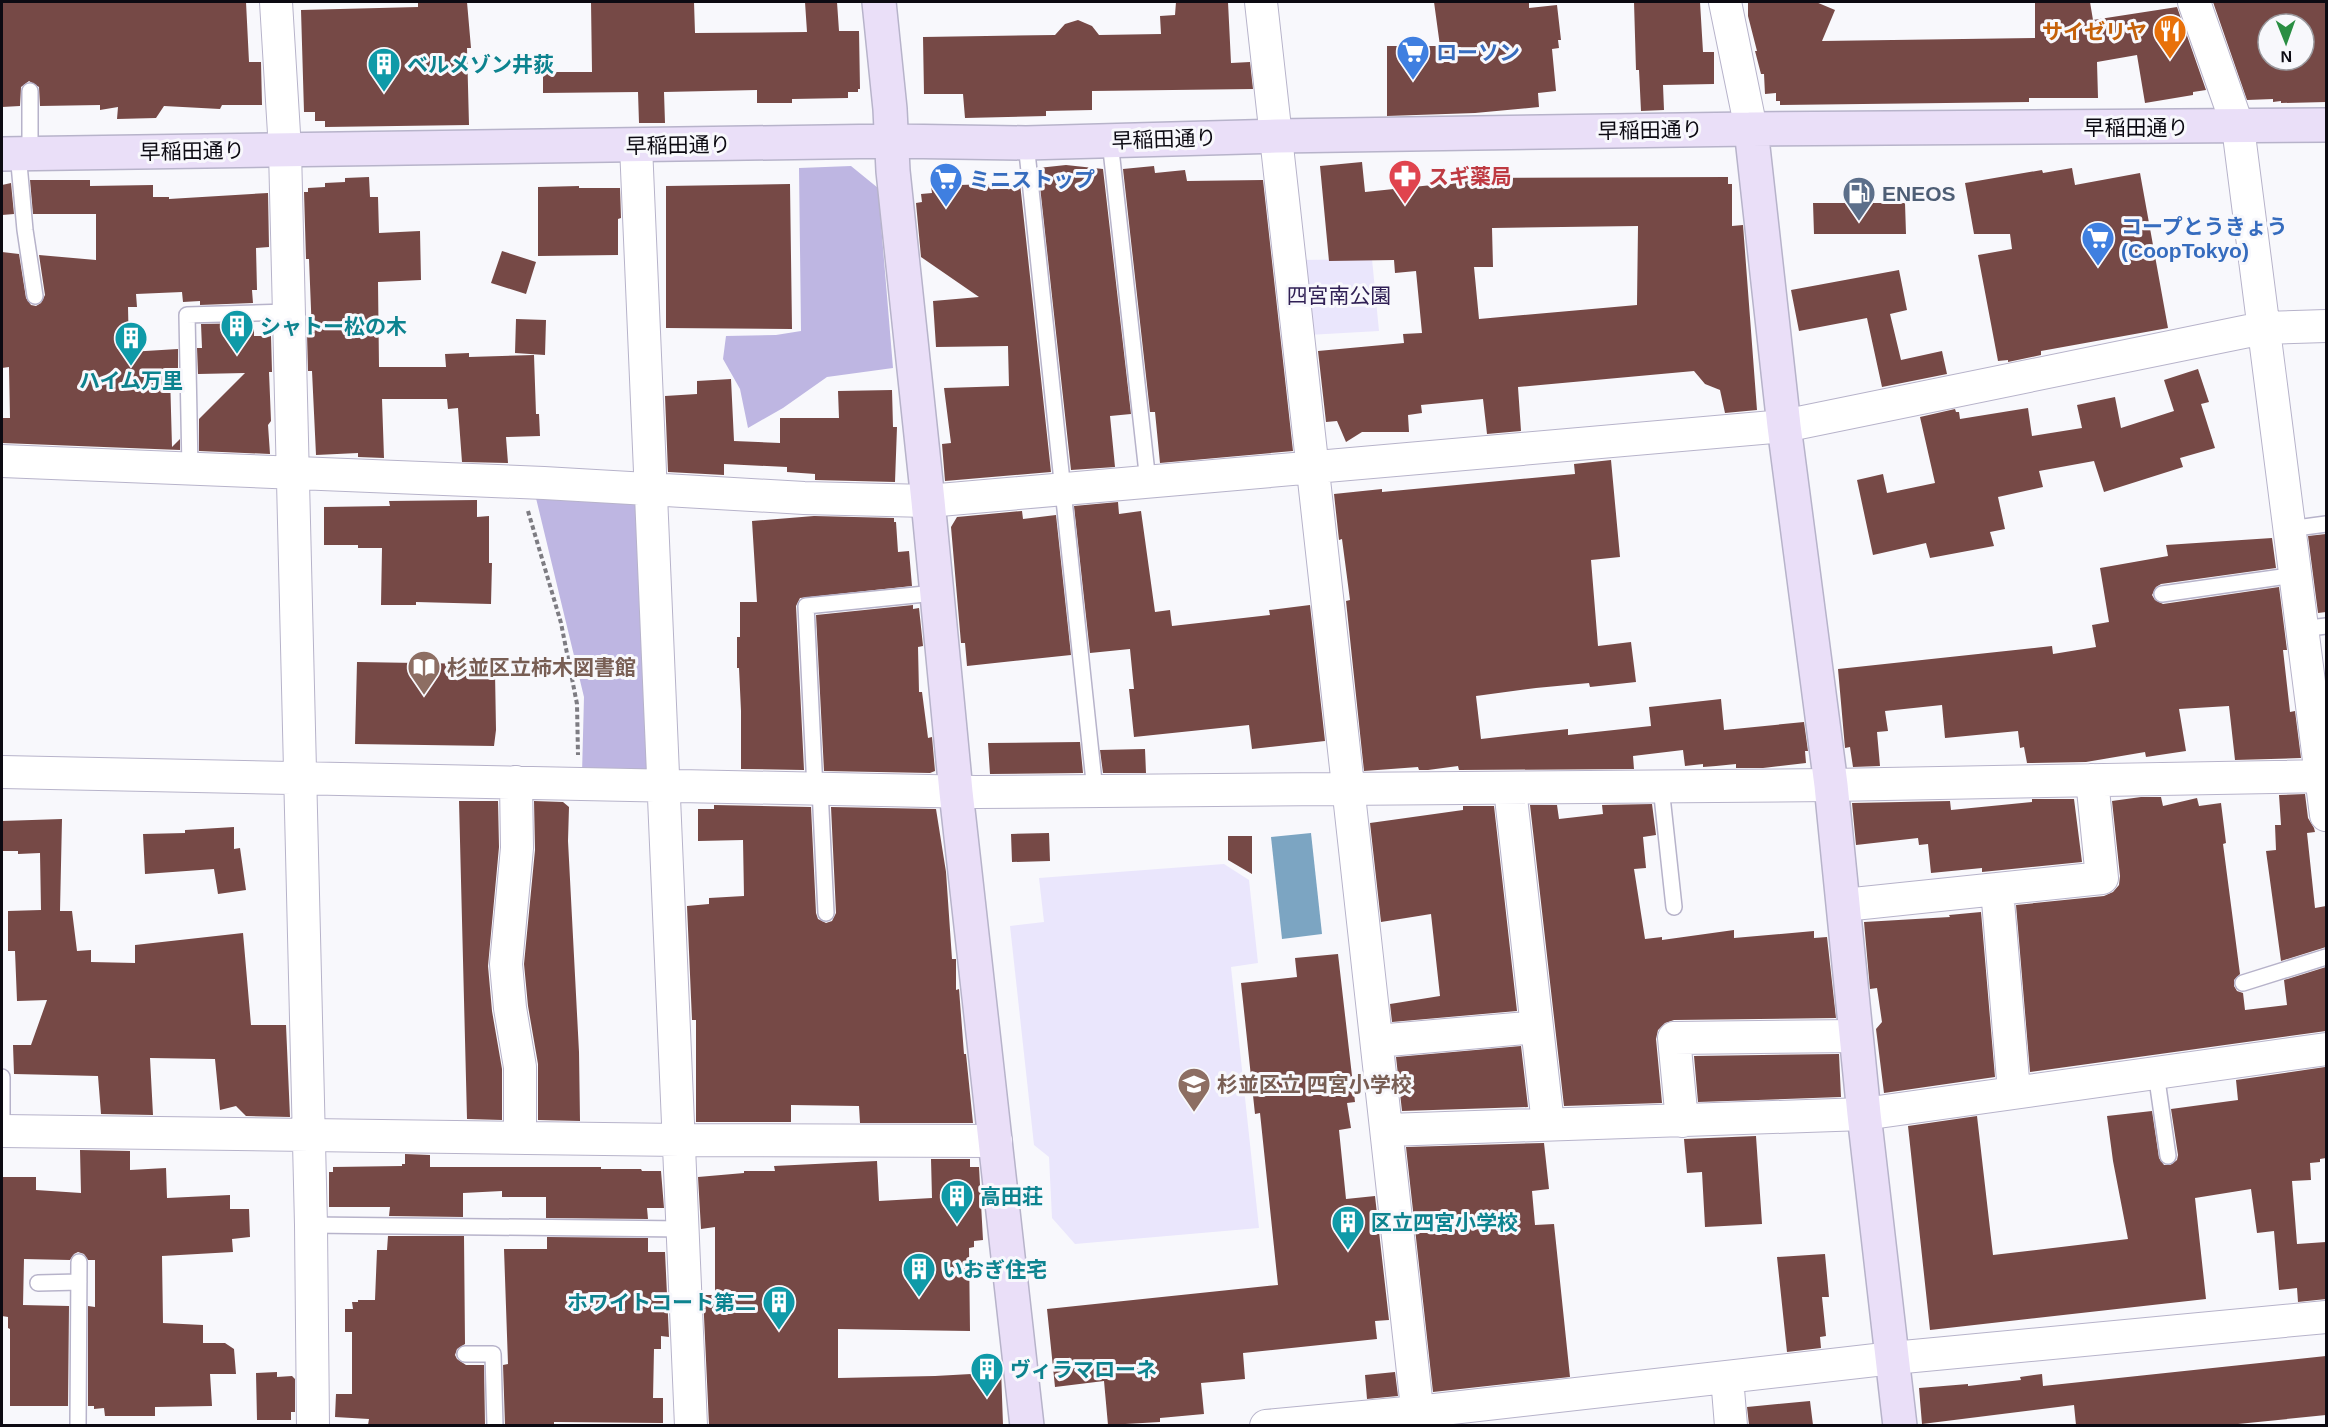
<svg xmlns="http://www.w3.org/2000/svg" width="2328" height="1427" viewBox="0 0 2328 1427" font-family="Helvetica,'Noto Sans JP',sans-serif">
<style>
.green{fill:#eae6fc}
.forest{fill:#beb6e2}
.water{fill:#7ca5c2}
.building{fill:#764946;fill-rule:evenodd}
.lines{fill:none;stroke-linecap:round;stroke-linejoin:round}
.lane-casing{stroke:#b7b3ca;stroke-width:18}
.street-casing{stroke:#b7b3ca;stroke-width:34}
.secondary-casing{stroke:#b7b3ca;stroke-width:36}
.path{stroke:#7d7c82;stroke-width:4;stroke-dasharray:4.5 3;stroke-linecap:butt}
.lane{stroke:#fff;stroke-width:15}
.street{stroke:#fff;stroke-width:32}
.secondary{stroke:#eadff8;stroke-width:33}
.labels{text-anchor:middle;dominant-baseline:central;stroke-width:6;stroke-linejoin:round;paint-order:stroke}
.food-label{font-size:21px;font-weight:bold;fill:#c56008;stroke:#f8f8fc;text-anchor:end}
.shop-label{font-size:21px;font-weight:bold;fill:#366cbe;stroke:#f8f8fc;text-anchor:start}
.culture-label{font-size:21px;font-weight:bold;fill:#0d838f;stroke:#f8f8fc;text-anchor:start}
.street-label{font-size:21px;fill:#0c0a12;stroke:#f8f8fc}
.health-label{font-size:21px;font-weight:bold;fill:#be3a42;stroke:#f8f8fc;text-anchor:start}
.service-label{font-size:21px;font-weight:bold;fill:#4e5e75;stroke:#f8f8fc;text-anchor:start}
.park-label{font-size:21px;fill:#302055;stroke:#f8f8fc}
.education-label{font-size:21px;font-weight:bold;fill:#785e54;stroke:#f8f8fc;text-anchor:start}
</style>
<rect width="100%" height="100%" fill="#f8f8fc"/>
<path class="green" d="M1372 259 1379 331 1308 335 1299 260Z
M1224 864 1249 880 1258 963 1231 967 1259 1228 1075 1244 1052 1218 1049 1157 1034 1145 1010 926 1044 922 1039 878Z"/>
<path class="forest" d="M851 166 878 188 893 368 827 377 783 408 748 428 740 389 723 359 726 336 776 335 801 331 799 168Z
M535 494 631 500 636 507 648 776 582 774 584 697Z"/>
<path class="water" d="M1311 833 1322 934 1282 939 1271 837Z"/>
<path class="building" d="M2 2H246L249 62H261L262 105H222L220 109 164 106 156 118 117 119 118 107 100 110V105L40 106 39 87 29 81 21 87 20 106 2 107Z
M418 2H467L471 48H467L469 125 325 127V121H315V112H304L301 10 418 7Z
M591 2H694L695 33 807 32 805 2H837L839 31H859L860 89H858V92H848V98L792 99V103H757V90L664 92 665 123H639L638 92 543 93V72H592Z
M1176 2H1228L1231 63 1250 62 1253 89 1092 91V110L1046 111V116L965 118 963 94H924L923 37 1055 35 1065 24 1078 20 1092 26 1099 35 1161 34 1160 16 1175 15Z
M1434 2H1529V8L1557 5 1561 40H1558L1559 48 1552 49 1556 91 1538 93 1539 107 1475 113 1387 116V46H1440Z
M1634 2H1700L1703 52H1714V84L1663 85 1664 110 1641 111 1639 70H1636Z
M1748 2H1816L1835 10 1822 41 2035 38V2H2090L2093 20 2177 7 2206 90 2193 92V95L2145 103 2137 55 2097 62 2098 98H2029V102L1780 105V101H1776V93L1765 94 1764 74H1761L1755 51H1757L1748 16Z
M2213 2H2325L2326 102 2281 103V101L2273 102V99L2247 100ZM2268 24H2304V60H2268Z
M1362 162 1365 192 1461 182V178L1728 177V184H1732V226L1743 225 1757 410 1725 413 1720 390 1705 384 1694 371 1518 387 1521 431 1487 434 1483 399 1421 405 1422 413 1408 415 1409 432H1362L1346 442 1337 421 1326 422 1318 351 1404 343 1403 334 1422 333 1416 271 1395 273 1394 260 1329 261 1320 166ZM1638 226 1637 305 1479 319 1474 267H1493L1492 228Z
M1066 165 1103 169 1131 414 1110 416 1115 467 1071 470 1038 168Z
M1154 166 1155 173 1185 170 1187 181 1263 180 1293 451 1160 463 1155 412H1150L1123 169Z
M2072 168 2075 185 2140 173 2168 328 2041 351V355L2008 362V360L1998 361 1978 255 2012 249 2010 234H1974L1965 183 2042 170 2043 173Z
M369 177 370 197H378L379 233 420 231 421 280 378 282 379 367H446L445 354 469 353V357L534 355 536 414H539L540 436 506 437 508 463 462 462 458 408 448 409 447 399H382L384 458 358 457V453L316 455 312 371H308L307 334H312L309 259H306L304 192H308V188L325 187V183L345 182V178Z
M30 180H90V186L153 185V197H169V199L268 193 269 247 256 248 257 290H252L253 303 200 305V301L183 302 182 292 136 294 137 307H128L129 352 178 349V375H170L172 447 180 439V450L2 443V418H10L9 367 2 368V252L19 254 26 298 31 305 36 306 41 303 45 295 39 255 96 260V214H33Z
M11 183 14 214 2 215V185Z
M1020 183 1051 472 945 481 942 444 951 443 944 388 1009 386 1008 346 936 347 933 301 979 297 921 257 916 203 922 202 921 194 932 193 931 186Z
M790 184 792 329 666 328V186Z
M579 186V188H620L621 218 618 219V255L538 256V187Z
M1813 203H1905L1906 234H1814Z
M502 251 536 262 526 294 491 283Z
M1899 270 1907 310 1890 314 1901 360 1942 351 1947 374 1882 387 1867 318 1799 331 1791 290Z
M516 319 546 320 545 355 515 353Z
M254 323V336H271L272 372H269L271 421 268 425 270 454 199 451V419L245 373 198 374 197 348H202L201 324Z
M2198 369 2209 402 2201 404 2215 448 2180 458 2183 467 2104 492 2094 461 2039 471 2043 487 1998 497 2005 529 1990 532 1994 546 1930 558 1926 543 1873 555 1857 480 1883 474 1887 493 1935 483 1920 417 1955 409 1956 412H1959L1960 419 2028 408 2032 436 2082 428 2077 405 2115 397 2121 428 2174 411 2164 380Z
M731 379 734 441 780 443V418H839L838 391 892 390 893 427H897L895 482 815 480V474L787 472V467L724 464V475L668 472 665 396 697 394V381Z
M1611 460 1620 557 1591 560 1598 646 1631 642 1636 682 1590 687 1589 683 1536 688 1476 696 1481 739 1568 729V735L1651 726 1649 707 1721 699 1724 730 1804 722 1808 751H1805L1806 763 1763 768H1736V764L1716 766 1703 767V764L1685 766 1683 750 1633 756 1634 769 1459 770 1458 766 1428 770H1419L1418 767 1364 771 1346 601 1350 600 1342 539 1339 540 1334 494 1382 489V492L1575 474 1574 464Z
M477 500V517L489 516V563H492L491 604 416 602V605H381L382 548H358V545H324V507L390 506 389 501Z
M1118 502 1119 514 1141 511 1155 612 1170 610 1172 626 1270 615 1269 610 1310 605 1325 741 1252 749 1249 725 1134 737 1129 689H1134L1130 649 1090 653 1074 506Z
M1022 511 1023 519 1056 515 1071 655 967 666 965 643H961L951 527 957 517Z
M814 516 894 518V522H896L898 552 909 551 912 586 800 598 796 606 804 770 741 769V711L739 668H737V637H740V602H757L752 521Z
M2326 534V612L2318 613 2308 536Z
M2272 538 2276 568 2161 584 2156 587 2152 595 2155 600 2163 604 2279 587 2287 650H2283L2290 712 2295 711 2301 758 2235 760 2229 706 2179 709 2186 751 2146 757 2145 752 2086 762 2027 763 2024 747 2020 748 2018 731 1945 738 1942 705 1885 711 1888 731 1877 732 1880 766 1853 767 1850 747 1845 748 1838 669 2052 646 2053 654 2096 647 2092 625 2109 622 2100 568 2168 556 2166 545Z
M913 605V609L919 608 923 646 918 647 919 692H922L928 738 932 737 935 771 930 773 824 771 816 615Z
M357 662 479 664V672H495L496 730 494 746 355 744Z
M1080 742 1083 773 990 774 988 743Z
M1145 749 1146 773H1103L1100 750Z
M2305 794 2308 818 2314 828 2315 832 2307 833 2315 908 2326 906V947L2281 961 2266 851 2276 850 2275 825H2281L2279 795Z
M2141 797H2161L2163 806 2197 798 2199 806 2221 803 2226 843 2223 844 2240 974 2234 980V986L2237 991 2243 993 2245 1010 2287 1005 2284 980 2326 967V1031L2030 1072 2016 905 2104 896 2113 892 2119 885 2120 876 2112 801Z
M2032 799H2074L2082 862 1982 872V868L1931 873 1928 844 1919 845 1918 838 1856 845 1852 803 1950 801 1951 810 2032 802Z
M459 801H498L499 847 488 966 492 1011 502 1069V1120L467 1119Z
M534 801 563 802 569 807 568 841 579 1052 580 1121 538 1120V1064L528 1006 524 964 535 850Z
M1652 804 1656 835 1643 837 1646 868 1634 869 1645 939 1662 937V940L1734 930V938L1814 931V938L1827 937 1836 1018 1674 1020 1665 1023 1658 1030 1656 1039 1662 1103 1564 1106 1530 805H1557L1559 819 1603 814 1602 805Z
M714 805 811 807 816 913 818 919 826 923 832 921 836 913 831 807 936 809 946 872 952 959H956V990L959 989 964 1054H966L973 1123H860L859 1106 791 1105V1122H696V1020H692L687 906 709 904V898L744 896 743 840 698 841V809H714Z
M1463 806H1494L1517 1011 1392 1022 1390 1004 1440 996 1431 914 1381 922 1370 823 1463 810Z
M62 819 60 911H72L77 951 91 950V962L135 963V945L243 933 251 1025H286L290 1117 246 1116 236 1106 220 1110 215 1059 150 1058 153 1115 101 1114 98 1076 14 1074 13 1045H31L47 1000 17 1001 15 951H8V911L41 910 40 853 18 854V851H2V821Z
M234 827V849L240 848 246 890 218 894 214 869 145 874 143 834 185 833V830Z
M1049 833 1050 861 1012 862 1011 834Z
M1228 836H1252V874L1228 860Z
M1981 912 1995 1077 1884 1093 1876 1029 1882 1022 1877 988 1870 989 1864 922 1950 917 1949 915Z
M1338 954 1355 1102 1347 1103 1351 1128 1339 1130 1346 1199 1375 1196 1389 1320 1375 1321 1377 1339 1243 1353 1245 1379 1201 1383 1204 1414 1160 1418V1422L1108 1425 1104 1381 1055 1387 1047 1309 1278 1285 1260 1113 1255 1114 1241 983 1297 977 1295 958Z
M1521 1046 1528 1107 1402 1111 1396 1057Z
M1839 1054 1841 1097 1698 1102 1694 1056Z
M2325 1067 2326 1158 2320 1159V1162L2310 1163 2311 1180 2292 1181 2297 1244 2326 1242V1299L2298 1302 2297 1288 2279 1290 2274 1231 2257 1233 2251 1189 2195 1198 2206 1299 1930 1330 1908 1126 1977 1116 1993 1255 2128 1239 2113 1161 2107 1116 2152 1111 2159 1158 2164 1165H2170L2177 1160 2178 1155 2171 1109 2238 1100 2236 1080Z
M1756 1136 1762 1224 1705 1227 1702 1172 1687 1173 1684 1139Z
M1544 1143 1549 1189 1532 1191 1535 1225 1554 1224 1570 1377 1433 1392 1406 1147Z
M80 1150 130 1151V1170L166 1168 167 1198 230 1195V1209H249L250 1237 232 1239 233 1252 162 1256 163 1323 203 1325V1343H225L234 1349 236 1374H210L212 1406 155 1407V1416H105L104 1408 94 1409V1406H88V1306L95 1307V1260H88L84 1254 78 1252 74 1254 70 1260 24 1259 23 1305 69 1306 68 1406H10V1329L8 1328V1317L2 1316V1177H36V1190L81 1193Z
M405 1154 430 1155V1167H601V1169H641L642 1171H661L664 1208H647L648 1219 546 1218V1197H502V1191L463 1193V1217L389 1216 390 1207H329V1172H333V1167L402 1166V1164H405Z
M931 1159H970V1167H979L983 1240 974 1241V1247L969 1248 970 1331 838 1329V1378L935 1376 971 1374V1370L1001 1369 1003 1425H709L703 1295H715V1227L701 1229 698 1177 744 1173V1171H775L774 1166 877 1161 879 1201 932 1198Z
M388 1236H464L465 1344 457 1349 455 1355 457 1359 466 1365H484L485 1425H368L369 1419 335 1417 336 1394H352V1332H345V1309H353L352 1302H358V1300H375L377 1250H387Z
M547 1237 648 1238V1252H665L669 1337 661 1336V1349H654L653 1398H663V1423L554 1422V1425H505L503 1365 508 1364 504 1249H547Z
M1825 1254 1829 1297H1822L1826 1336 1820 1337 1821 1348 1787 1352 1777 1257Z
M2326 1356V1415L2228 1425H2076L2074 1405 1922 1424 1919 1388 1968 1384V1386L2021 1380 2020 1377 2042 1374 2043 1386Z
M277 1372V1377L292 1376 295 1379V1412H291V1420H257L256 1373Z
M1395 1372 1398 1396 1367 1399 1365 1375Z
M1810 1401 1813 1425H1749L1747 1407Z"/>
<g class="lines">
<g class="lane-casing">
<path id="lane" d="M30 91V153
M1110 141 1148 482
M1026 143 1095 791
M18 153 25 230 35 296
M190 469 187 315 288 312
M2289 529 2326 524
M2162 594 2295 575
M2302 629 2326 626
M1661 787 1674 907
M815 789 806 606 935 593
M820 789 826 913
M2243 983 2326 957
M2156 1073 2168 1156
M2 1077V1131
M311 1225 683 1229
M38 1283 79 1282
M465 1354H493L495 1426
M78 1426 79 1262"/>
</g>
<g class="street-casing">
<path id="street" d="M276 2 285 150 311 1225 313 1426
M1261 2 1419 1426
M1725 2 1751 129
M2194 2 2238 127 2326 815
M636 146 691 1426
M2 461 544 483 804 498 928 501 1784 426 2263 328 2326 326
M2 772 976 792 1831 785 2326 776
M516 782 517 848 506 964 510 1008 520 1067V1137
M1510 789 1548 1124
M1997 889 2014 1092
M1844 905 2102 878 2092 780
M1377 1041 1537 1027
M1682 1121 1674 1038 1856 1036
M1387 1130 1864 1114 2326 1049
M2 1131 680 1140 996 1141
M1727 1377 1731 1426
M1266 1426 1417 1412 1893 1358 2326 1317"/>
</g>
<g class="secondary-casing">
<path id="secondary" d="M879 2 890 109 893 171 928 501 956 792 1027 1426
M1751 129 1784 426 1831 785 1864 1114 1900 1426
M2 154 892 141 1026 143 1277 136 1751 129 2326 125"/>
</g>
<path class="path" d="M528 511 561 623 577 704 578 755"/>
<use href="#lane" class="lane"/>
<use href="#street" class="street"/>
<use href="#secondary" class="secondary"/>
</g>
<defs>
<g id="restaurant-pin" transform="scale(1.725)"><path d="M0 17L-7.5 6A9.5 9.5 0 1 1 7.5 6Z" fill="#e8710a" stroke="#f8f8fc"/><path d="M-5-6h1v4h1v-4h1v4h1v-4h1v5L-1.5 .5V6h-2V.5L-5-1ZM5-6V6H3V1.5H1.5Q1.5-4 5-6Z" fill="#fff"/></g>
<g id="supermarket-pin" transform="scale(1.725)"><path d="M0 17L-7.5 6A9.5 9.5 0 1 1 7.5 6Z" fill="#3f7fe0" stroke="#f8f8fc"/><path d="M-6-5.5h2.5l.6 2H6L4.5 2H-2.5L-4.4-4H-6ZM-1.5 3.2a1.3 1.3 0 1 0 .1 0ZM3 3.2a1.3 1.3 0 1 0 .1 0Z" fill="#fff"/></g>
<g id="building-pin" transform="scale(1.725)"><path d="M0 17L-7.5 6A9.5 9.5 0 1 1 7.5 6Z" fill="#0f9aa8" stroke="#f8f8fc"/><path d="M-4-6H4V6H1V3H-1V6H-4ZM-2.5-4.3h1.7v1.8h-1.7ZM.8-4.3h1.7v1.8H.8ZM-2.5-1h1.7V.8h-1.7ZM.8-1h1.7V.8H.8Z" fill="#fff"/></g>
<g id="pharmacy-pin" transform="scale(1.725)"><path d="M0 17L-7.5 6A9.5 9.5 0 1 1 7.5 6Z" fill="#e0444e" stroke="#f8f8fc"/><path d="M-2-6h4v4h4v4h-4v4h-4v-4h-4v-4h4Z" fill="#fff"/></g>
<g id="fuel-pin" transform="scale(1.725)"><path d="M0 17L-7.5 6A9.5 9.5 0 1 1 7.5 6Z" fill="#5c6f8a" stroke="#f8f8fc"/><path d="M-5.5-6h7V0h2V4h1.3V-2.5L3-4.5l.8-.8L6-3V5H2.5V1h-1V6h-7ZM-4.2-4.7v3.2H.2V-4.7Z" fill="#fff"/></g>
<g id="library-pin" transform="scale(1.725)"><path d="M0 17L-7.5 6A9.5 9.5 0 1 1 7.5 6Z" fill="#8d6e63" stroke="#f8f8fc"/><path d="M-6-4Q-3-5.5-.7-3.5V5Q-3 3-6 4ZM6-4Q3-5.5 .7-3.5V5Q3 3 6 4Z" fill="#fff"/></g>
<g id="school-pin" transform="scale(1.725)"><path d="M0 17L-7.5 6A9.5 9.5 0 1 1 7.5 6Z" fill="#8d6e63" stroke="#f8f8fc"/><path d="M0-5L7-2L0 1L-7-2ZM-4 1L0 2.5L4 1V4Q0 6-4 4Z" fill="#fff"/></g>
</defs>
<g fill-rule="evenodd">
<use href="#restaurant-pin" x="2170" y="31"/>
<use href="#supermarket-pin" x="1413" y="52"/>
<use href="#building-pin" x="384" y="64"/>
<use href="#pharmacy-pin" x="1405" y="176"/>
<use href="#supermarket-pin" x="946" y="179"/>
<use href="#fuel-pin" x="1859" y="193"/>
<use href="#supermarket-pin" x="2098" y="238"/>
<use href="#building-pin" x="237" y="326"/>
<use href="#building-pin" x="131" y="338"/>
<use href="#library-pin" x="424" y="667"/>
<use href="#school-pin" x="1194" y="1084"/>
<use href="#building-pin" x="957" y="1196"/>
<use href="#building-pin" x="1348" y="1222"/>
<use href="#building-pin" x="919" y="1269"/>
<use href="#building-pin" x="779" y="1302"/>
<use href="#building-pin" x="987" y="1369"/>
</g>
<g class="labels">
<g class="food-label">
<text x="2147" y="31">サイゼリヤ</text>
</g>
<g class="shop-label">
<text x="1436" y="52">ローソン</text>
<text x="969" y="179">ミニストップ</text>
<text x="2121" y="226">コープとうきょう<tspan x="2121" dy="24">(CoopTokyo)</tspan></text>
</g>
<g class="culture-label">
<text x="407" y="64">ベルメゾン井荻</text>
<text x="260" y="326">シャトー松の木</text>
<text x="131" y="380" text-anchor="middle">ハイム万里</text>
<text x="980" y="1196">高田荘</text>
<text x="1371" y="1222">区立四宮小学校</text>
<text x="942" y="1269">いおぎ住宅</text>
<text x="756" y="1302" text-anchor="end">ホワイトコート第二</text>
<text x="1010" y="1369">ヴィラマローネ</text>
</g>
<g class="street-label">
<text x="2136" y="127">早稲田通り</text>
<text transform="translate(1650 130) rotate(-1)">早稲田通り</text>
<text transform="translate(1164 139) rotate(-2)">早稲田通り</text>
<text transform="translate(678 145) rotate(-1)">早稲田通り</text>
<text transform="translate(192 151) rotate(-1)">早稲田通り</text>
</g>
<g class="health-label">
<text x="1428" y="176">スギ薬局</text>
</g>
<g class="service-label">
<text x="1882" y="193">ENEOS</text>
</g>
<g class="park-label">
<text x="1339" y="295">四宮南公園</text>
</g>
<g class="education-label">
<text x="447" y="667">杉並区立柿木図書館</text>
<text x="1217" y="1084">杉並区立 四宮小学校</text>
</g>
</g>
<rect width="2328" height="1427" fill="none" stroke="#0c0a12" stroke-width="6"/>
<g transform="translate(2286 42) rotate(179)"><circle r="28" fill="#f8f8fc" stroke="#9a999e" stroke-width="1.5"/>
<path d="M0-4.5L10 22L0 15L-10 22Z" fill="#2a8e43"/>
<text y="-9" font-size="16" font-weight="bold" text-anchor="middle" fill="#0c0a12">N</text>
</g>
</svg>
